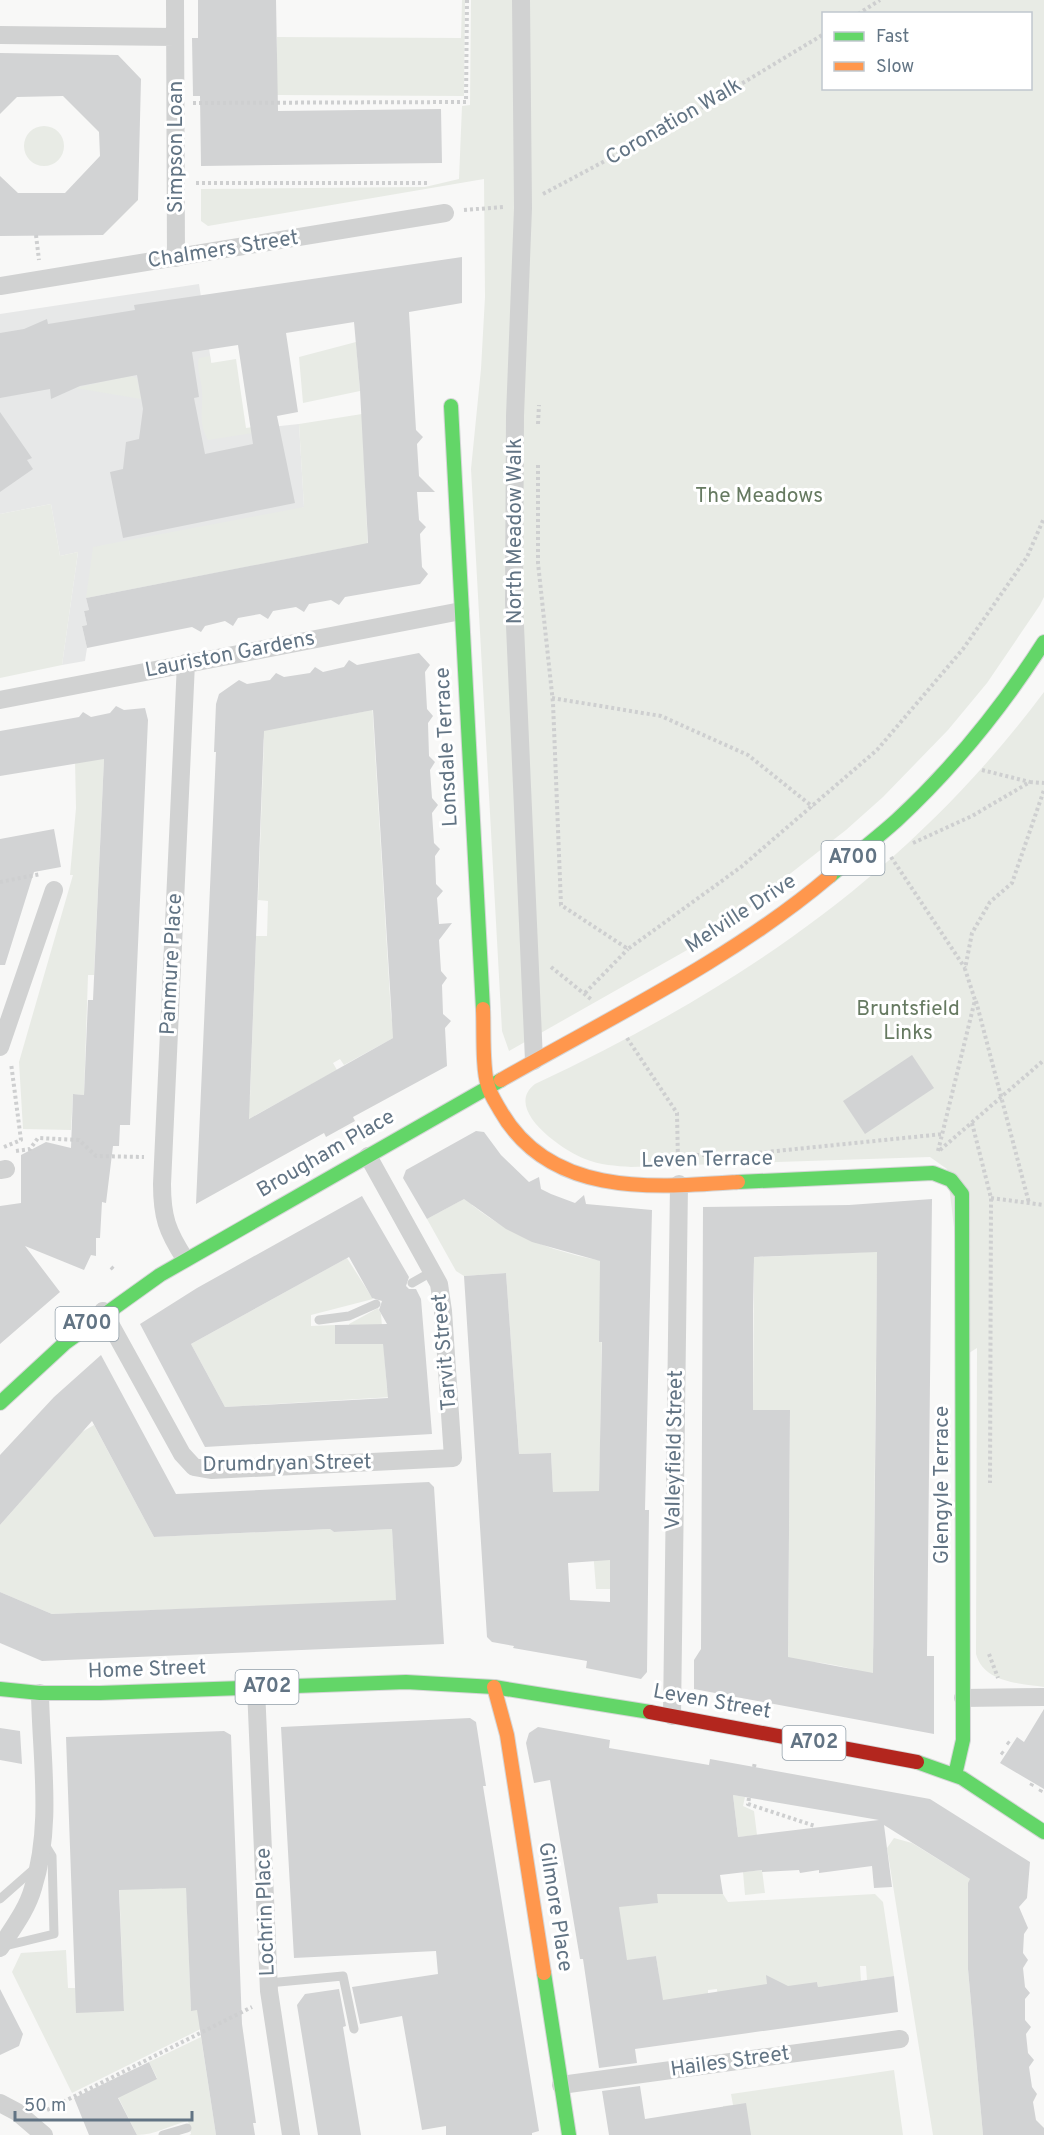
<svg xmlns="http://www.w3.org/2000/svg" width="1044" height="2135" viewBox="0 0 1044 2135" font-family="Overpass,sans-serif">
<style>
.built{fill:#e7e8e8}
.green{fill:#e8ebe5;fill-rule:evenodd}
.building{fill:#d2d3d4;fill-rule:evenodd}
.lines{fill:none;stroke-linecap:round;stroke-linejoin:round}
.fast-casing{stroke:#d5d6d7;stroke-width:16}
.slow-casing{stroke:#d5d6d7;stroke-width:16}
.jam-casing{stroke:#d5d6d7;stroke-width:16}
.path{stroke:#cecfd0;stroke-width:4;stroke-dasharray:3 3;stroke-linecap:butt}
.lane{stroke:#d1d2d2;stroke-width:9}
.street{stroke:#d1d2d2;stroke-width:18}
.fast{stroke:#63d668;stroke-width:14}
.slow{stroke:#ff974d;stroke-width:14}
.jam{stroke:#b3261e;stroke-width:14}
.labels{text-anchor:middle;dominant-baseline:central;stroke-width:6;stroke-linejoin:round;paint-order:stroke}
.shield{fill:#fff;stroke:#919ea9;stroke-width:1.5}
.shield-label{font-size:20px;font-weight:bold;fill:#627484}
.street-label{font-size:21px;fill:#627484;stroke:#fff}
.park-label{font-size:21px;fill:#667a61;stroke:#fff}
</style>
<rect width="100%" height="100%" fill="#f8f8f7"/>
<path class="built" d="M199 284 222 432 299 424 304 507 86 598 89 610 84 611 87 625 82 626 87 648 85 661 62 665 78 552 60 556 51 504 0 514V314Z"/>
<path class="green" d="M462 0H465L464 96 277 95V37L461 38Z
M471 0H1044V597L1040 605 987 683 948 730 883 797 846 830 768 891 733 924 509 1051 502 1031 471 469 481 369 485 297 484 179 208 226 201 221V189L425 187 459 179 462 106 470 105ZM824 14H1030V88H824Z
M24 146a20 20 0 1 1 40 0a20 20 0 1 1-40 0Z
M356 342 360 391 303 403 299 357Z
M210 356 211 363 236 359 246 428 274 424 272 430 208 440C198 423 203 410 202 392 202 380 196 370 199 358Z
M130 376 137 378 141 399 75 388Z
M362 414 368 550 354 546 86 598 93 547 304 507 299 424Z
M51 504 60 556 78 552 62 665 0 678V514Z
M1044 692V1687C1019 1683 984 1683 976 1654L977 1348 969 1353 947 1169 930 1157 631 1167C616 1166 600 1165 585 1159 563 1151 502 1109 535 1084 738 989 908 874 1044 692Z
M372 701 391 1014 395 1037 344 1065 340 1059 333 1063 337 1070 247 1120 237 1114 250 1097 256 936H267L268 901 258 900 264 740 260 728 294 725 367 711Z
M104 759 94 975H88L84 1095 73 1094 71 1130 23 1129 19 1062 73 875H70L76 808 75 760Z
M475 1192 472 1205C511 1236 554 1252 603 1261L599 1509 611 1510 610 1589H596L592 1537 553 1492 551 1453 519 1454 506 1273 464 1276 456 1271 427 1219 460 1201 462 1196Z
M887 1251 877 1262 873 1647 886 1682C854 1667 825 1661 788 1661L790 1410H753L754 1265 750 1253 760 1257Z
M347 1258 373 1299 311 1315V1326L335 1325V1343H349V1324L378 1308 381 1314 387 1388 392 1397 225 1407 191 1344Z
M94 1425 154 1537 330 1529 334 1532 392 1529 396 1597 399 1601 52 1614 0 1592V1525L82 1432Z
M733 1795 745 1797 743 1806 754 1811 757 1835 738 1837Z
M894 1838 912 1843 970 1879 968 1969 983 2135H933L887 1848Z
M762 1870 765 1893 745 1895 743 1872Z
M186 1883 191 2010 241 2009 72 2093 12 1972 21 1953 66 1950 68 1988H75L124 2011 119 1884 148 1889H162V1884Z
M657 1894H723L728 1902 875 1894 883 1902 894 1976 867 1980 866 1966H860L861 1981 818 1987 817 1982 799 1990 767 1981 768 1994C744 1983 740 1989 718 2001L717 1989 708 1990V1995L649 2012 659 1975 656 1956 631 1960 619 1966 618 1906 657 1903Z
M201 2037 216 2135H189L191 2134 188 2121C170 2125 155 2135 137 2135L110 2081 130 2071 134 2078 150 2082 157 2078 149 2062Z
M894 2070 903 2135H727L723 2106 733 2105 731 2094Z"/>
<path class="building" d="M198 0H276L278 111 441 109 442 163 201 166 200 96H193L192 38H198Z
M0 53 118 55 141 79 138 200 103 235 0 236V176L18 193H65L100 156 99 132 63 96 17 97 0 114Z
M462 257V303L409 312 416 430 423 437 417 444 419 476 435 492H417L419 520 426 527 420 534 422 567 428 574 420 584 345 597 339 605 331 600 309 604 304 612 296 607 273 611 268 619 260 614 238 618 233 626 225 621 205 626 201 632 192 627 87 648 82 626 87 625 84 611 89 610 86 598 368 543 360 390 354 322 286 333 298 412 277 416 295 503 123 538 110 472 123 469 126 442 139 439 143 409 137 375 80 386 51 399 50 389 0 398V333L24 329 47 319 48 324 135 310 134 305ZM238 345 253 444 205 454 194 398 199 397 192 352Z
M0 412 32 458 27 460 33 469 0 492Z
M419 653 430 665 425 672 427 709 433 716 428 723 429 756 435 762 430 770 432 798 438 805 432 813 434 843 440 849 435 856 436 884 443 891 437 898 439 924 452 923 439 940 441 971 447 978 442 985 443 1014 451 1021 445 1028 447 1066 353 1117 355 1121 326 1137 324 1133 196 1204 216 752H214L216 704 219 694 239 680 247 684 270 680 276 673 284 677 310 673 315 667 323 672 344 667 349 660 357 665ZM373 710 393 1038 249 1119 264 731Z
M116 706 124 710 145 708 148 720 130 1125H120L119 1146H113L106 1203 102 1202 100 1238H96V1256L91 1255 84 1270 25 1246 60 1292 0 1344V1206L21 1203V1155L46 1142 71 1148 73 1094 84 1095 88 1000H93L104 759 0 776V731L79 717 83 712 91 717 110 713Z
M54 829 61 867 34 872 5 965H0V839Z
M912 1055 934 1088 865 1134 843 1101Z
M476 1131 484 1132 501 1155 529 1182 539 1177 541 1189 551 1194 575 1203 584 1195 586 1204 652 1210 645 1510H649L647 1672 641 1679 586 1668 587 1661 513 1648 514 1646 492 1642 487 1637 464 1276 506 1273 519 1454 551 1453 553 1492 599 1491 602 1342H599L600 1261 532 1242 506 1229 464 1199 427 1219 403 1178 406 1170ZM610 1560V1602L570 1600 568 1563Z
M362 1196 409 1277 406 1286 409 1289H416L421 1299 432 1434 205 1447 140 1324 197 1288ZM349 1257 372 1298 382 1301 379 1310 387 1324 335 1325V1344H383L388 1398 225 1407 191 1344Z
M932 1199 927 1656H934V1734L694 1689V1660L701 1649 703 1207 849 1205ZM877 1252 876 1378 873 1673 788 1657 790 1410H753V1311L754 1257Z
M101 1355 176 1494 429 1482 434 1487 444 1644 42 1661 0 1643V1592L52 1614 396 1600 392 1529 334 1532 330 1529 154 1537 92 1421 0 1525V1455L54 1397Z
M1044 1709V1789L1000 1763 1017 1737 1024 1742Z
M470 1718 476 1722 486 1786H483L539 2131 532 2133V2135H446V2126L422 2130 402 2016 360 2024 352 1987 438 1974 436 1951 294 1958 281 1727Z
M538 1727 610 1740 609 1748 709 1765 710 1759 930 1799 1030 1862 1027 1898 1019 1907 1028 1928 1024 1934 1023 1953 1028 1960 1023 1968 1025 1987 1030 1993 1025 1999V2020L1031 2027 1026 2034 1028 2053 1034 2060 1029 2067 1032 2087 1037 2094 1033 2102 1036 2120 1044 2128V2135H983L968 1969V1883L970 1879 884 1825 892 1887 874 1888 872 1866 819 1873V1870L800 1873 799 1870 762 1872V1870L720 1875 723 1894H657L658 1903 619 1907 627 1960 656 1956 663 2000 767 1984 766 1975 788 1986 817 1982 818 1987 894 1976 898 2012 635 2049 637 2063 599 2068 583 1959H580L550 1780 534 1783 526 1743 529 1733ZM733 1795 879 1820 738 1837Z
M0 1728 20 1731 22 1764 0 1760Z
M224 1731 231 1735 242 2024 256 2123H253L255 2135H216L197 2010 191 2011 186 1888 119 1890 124 2011 76 2013 66 1737Z
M0 1989 23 2034 19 2046 0 2055Z
M339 1989 346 2026 343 2027 361 2135H318L297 2005 305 1994Z
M149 2062 157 2079 118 2098 137 2135H89L74 2098Z
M640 2086 645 2119 746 2103 751 2135H609L602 2091Z"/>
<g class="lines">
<g class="fast-casing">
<path id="fast" d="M451 406 483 1009
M830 876C852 857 876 839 897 820 953 768 1003 706 1044 642
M738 1182 933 1173 951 1180 962 1194 963 1740 955 1775
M0 1403 65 1343 160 1275 501 1080
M0 1689 40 1693H100L406 1682 494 1687 650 1712
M917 1762 962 1778 1044 1832
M544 1973 569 2135"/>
</g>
<g class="slow-casing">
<path id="slow" d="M483 1009C484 1029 482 1069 488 1086 490 1094 496 1103 500 1110 549 1197 652 1188 738 1182
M501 1080C613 1016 732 959 830 876
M494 1687 507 1735 544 1973"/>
</g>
<g class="jam-casing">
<path id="jam" d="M650 1712 917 1762"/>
</g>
<path class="path" d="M858 14 880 0
M193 103 466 102 467 0
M196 183H429
M543 194 678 122 824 34
M464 210 504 207
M36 235 39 260
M538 424 539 405
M538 465V563L553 703 561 905 628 949 741 867 877 750 963 649 1027 557 1044 518
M552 698 661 716 748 755 813 807
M982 770 1030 782
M913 843 972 816 1030 782 1044 783
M891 857 965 968
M0 882 41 874
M551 967 592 1000
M585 993 628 949
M976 1001 1029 1203
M627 1038 677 1113 678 1162
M972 1123 991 1198 990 1483
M4 1147 21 1140 11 1063
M940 1150 1044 1060
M16 1151 30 1149 38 1138 79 1140 96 1156 144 1157
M938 1151 975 1000 965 969 972 933 990 902 1012 883 1044 790
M747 1154 943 1134
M678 1155H733
M991 1198 1044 1205
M111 1267 114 1270
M989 1654 998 1678
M1007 1742 1011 1745
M1001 1752 1005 1755
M754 1767 755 1762
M1031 1786 1033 1782
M1040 1792 1042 1788
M749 1798 748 1804 815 1826
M47 2110 252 2007"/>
<path class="lane" d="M412 1283 433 1271
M319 1320 349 1316 376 1304
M0 1899 34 1869
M1 1947 54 1934 52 1856 44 1843
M268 1983 343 1976 354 2029
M163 2135 187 2128"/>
<path class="street" d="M175 0 176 258
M521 0 523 208 515 416 514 603 534 1061
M0 35 175 37
M0 286 445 213
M0 700 461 611
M0 1047 54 890
M0 1170 6 1169
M185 1259C167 1231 162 1217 162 1184L186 663
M103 1311 182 1454 194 1467 211 1470 453 1458 443 1311 439 1284 368 1156
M256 1688 269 1991 291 2135
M963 1698 1044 1697
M672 1716 679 1184
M0 1948C12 1929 27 1910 33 1888 53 1825 41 1758 40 1693
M561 2085 900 2039
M0 2103 17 2112 44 2135"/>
<use href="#fast" class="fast"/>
<use href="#slow" class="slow"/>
<use href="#jam" class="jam"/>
</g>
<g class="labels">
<g class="shield">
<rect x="821.5" y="841" width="63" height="34" rx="4.5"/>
<rect x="55.5" y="1307" width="63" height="34" rx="4.5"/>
<rect x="235.5" y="1670" width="63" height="34" rx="4.5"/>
<rect x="782.5" y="1726" width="63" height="34" rx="4.5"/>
</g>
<g class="shield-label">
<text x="853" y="858">A700</text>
<text x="87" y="1324">A700</text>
<text x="267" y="1687">A702</text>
<text x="814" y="1743">A702</text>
</g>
<g class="street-label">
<text transform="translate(674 122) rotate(-30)">Coronation Walk</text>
<text transform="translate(176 147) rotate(-90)">Simpson Loan</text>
<text transform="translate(223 250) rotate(-9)">Chalmers Street</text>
<text transform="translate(515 531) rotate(-90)">North Meadow Walk</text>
<text transform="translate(230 655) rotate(-11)">Lauriston Gardens</text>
<text transform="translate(447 747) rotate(-93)">Lonsdale Terrace</text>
<text transform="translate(741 914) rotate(-33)">Melville Drive</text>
<text transform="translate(172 964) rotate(-87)">Panmure Place</text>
<text transform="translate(326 1154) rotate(-30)">Brougham Place</text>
<text transform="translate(707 1160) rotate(-1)">Leven Terrace</text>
<text transform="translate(445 1352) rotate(-95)">Tarvit Street</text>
<text transform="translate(675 1450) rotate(-89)">Valleyfield Street</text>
<text transform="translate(287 1464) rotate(-1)">Drumdryan Street</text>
<text transform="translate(942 1485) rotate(-90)">Glengyle Terrace</text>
<text transform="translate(147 1670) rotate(-2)">Home Street</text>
<text transform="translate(712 1702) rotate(10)">Leven Street</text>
<text transform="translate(555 1907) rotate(81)">Gilmore Place</text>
<text transform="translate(266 1912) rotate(-92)">Lochrin Place</text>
<text transform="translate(730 2062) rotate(-8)">Hailes Street</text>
</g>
<g class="park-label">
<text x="759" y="496">The Meadows</text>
<text x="908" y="1009">Bruntsfield<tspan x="908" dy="24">Links</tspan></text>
</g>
</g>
<rect x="822" y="12" width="210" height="78" fill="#ffffff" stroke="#c0c7ce" stroke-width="1.5"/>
<rect x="834" y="32" width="30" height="9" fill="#63d668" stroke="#c0c7ce" stroke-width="1.5"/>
<text x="876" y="42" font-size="18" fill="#627484">Fast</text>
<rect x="834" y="62" width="30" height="9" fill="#ff974d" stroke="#c0c7ce" stroke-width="1.5"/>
<text x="876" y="72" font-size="18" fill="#627484">Slow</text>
<path d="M15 2111v9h177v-9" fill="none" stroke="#627484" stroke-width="3"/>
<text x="24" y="2111" font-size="18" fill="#627484" stroke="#ffffff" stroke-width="4.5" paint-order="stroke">50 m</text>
</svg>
